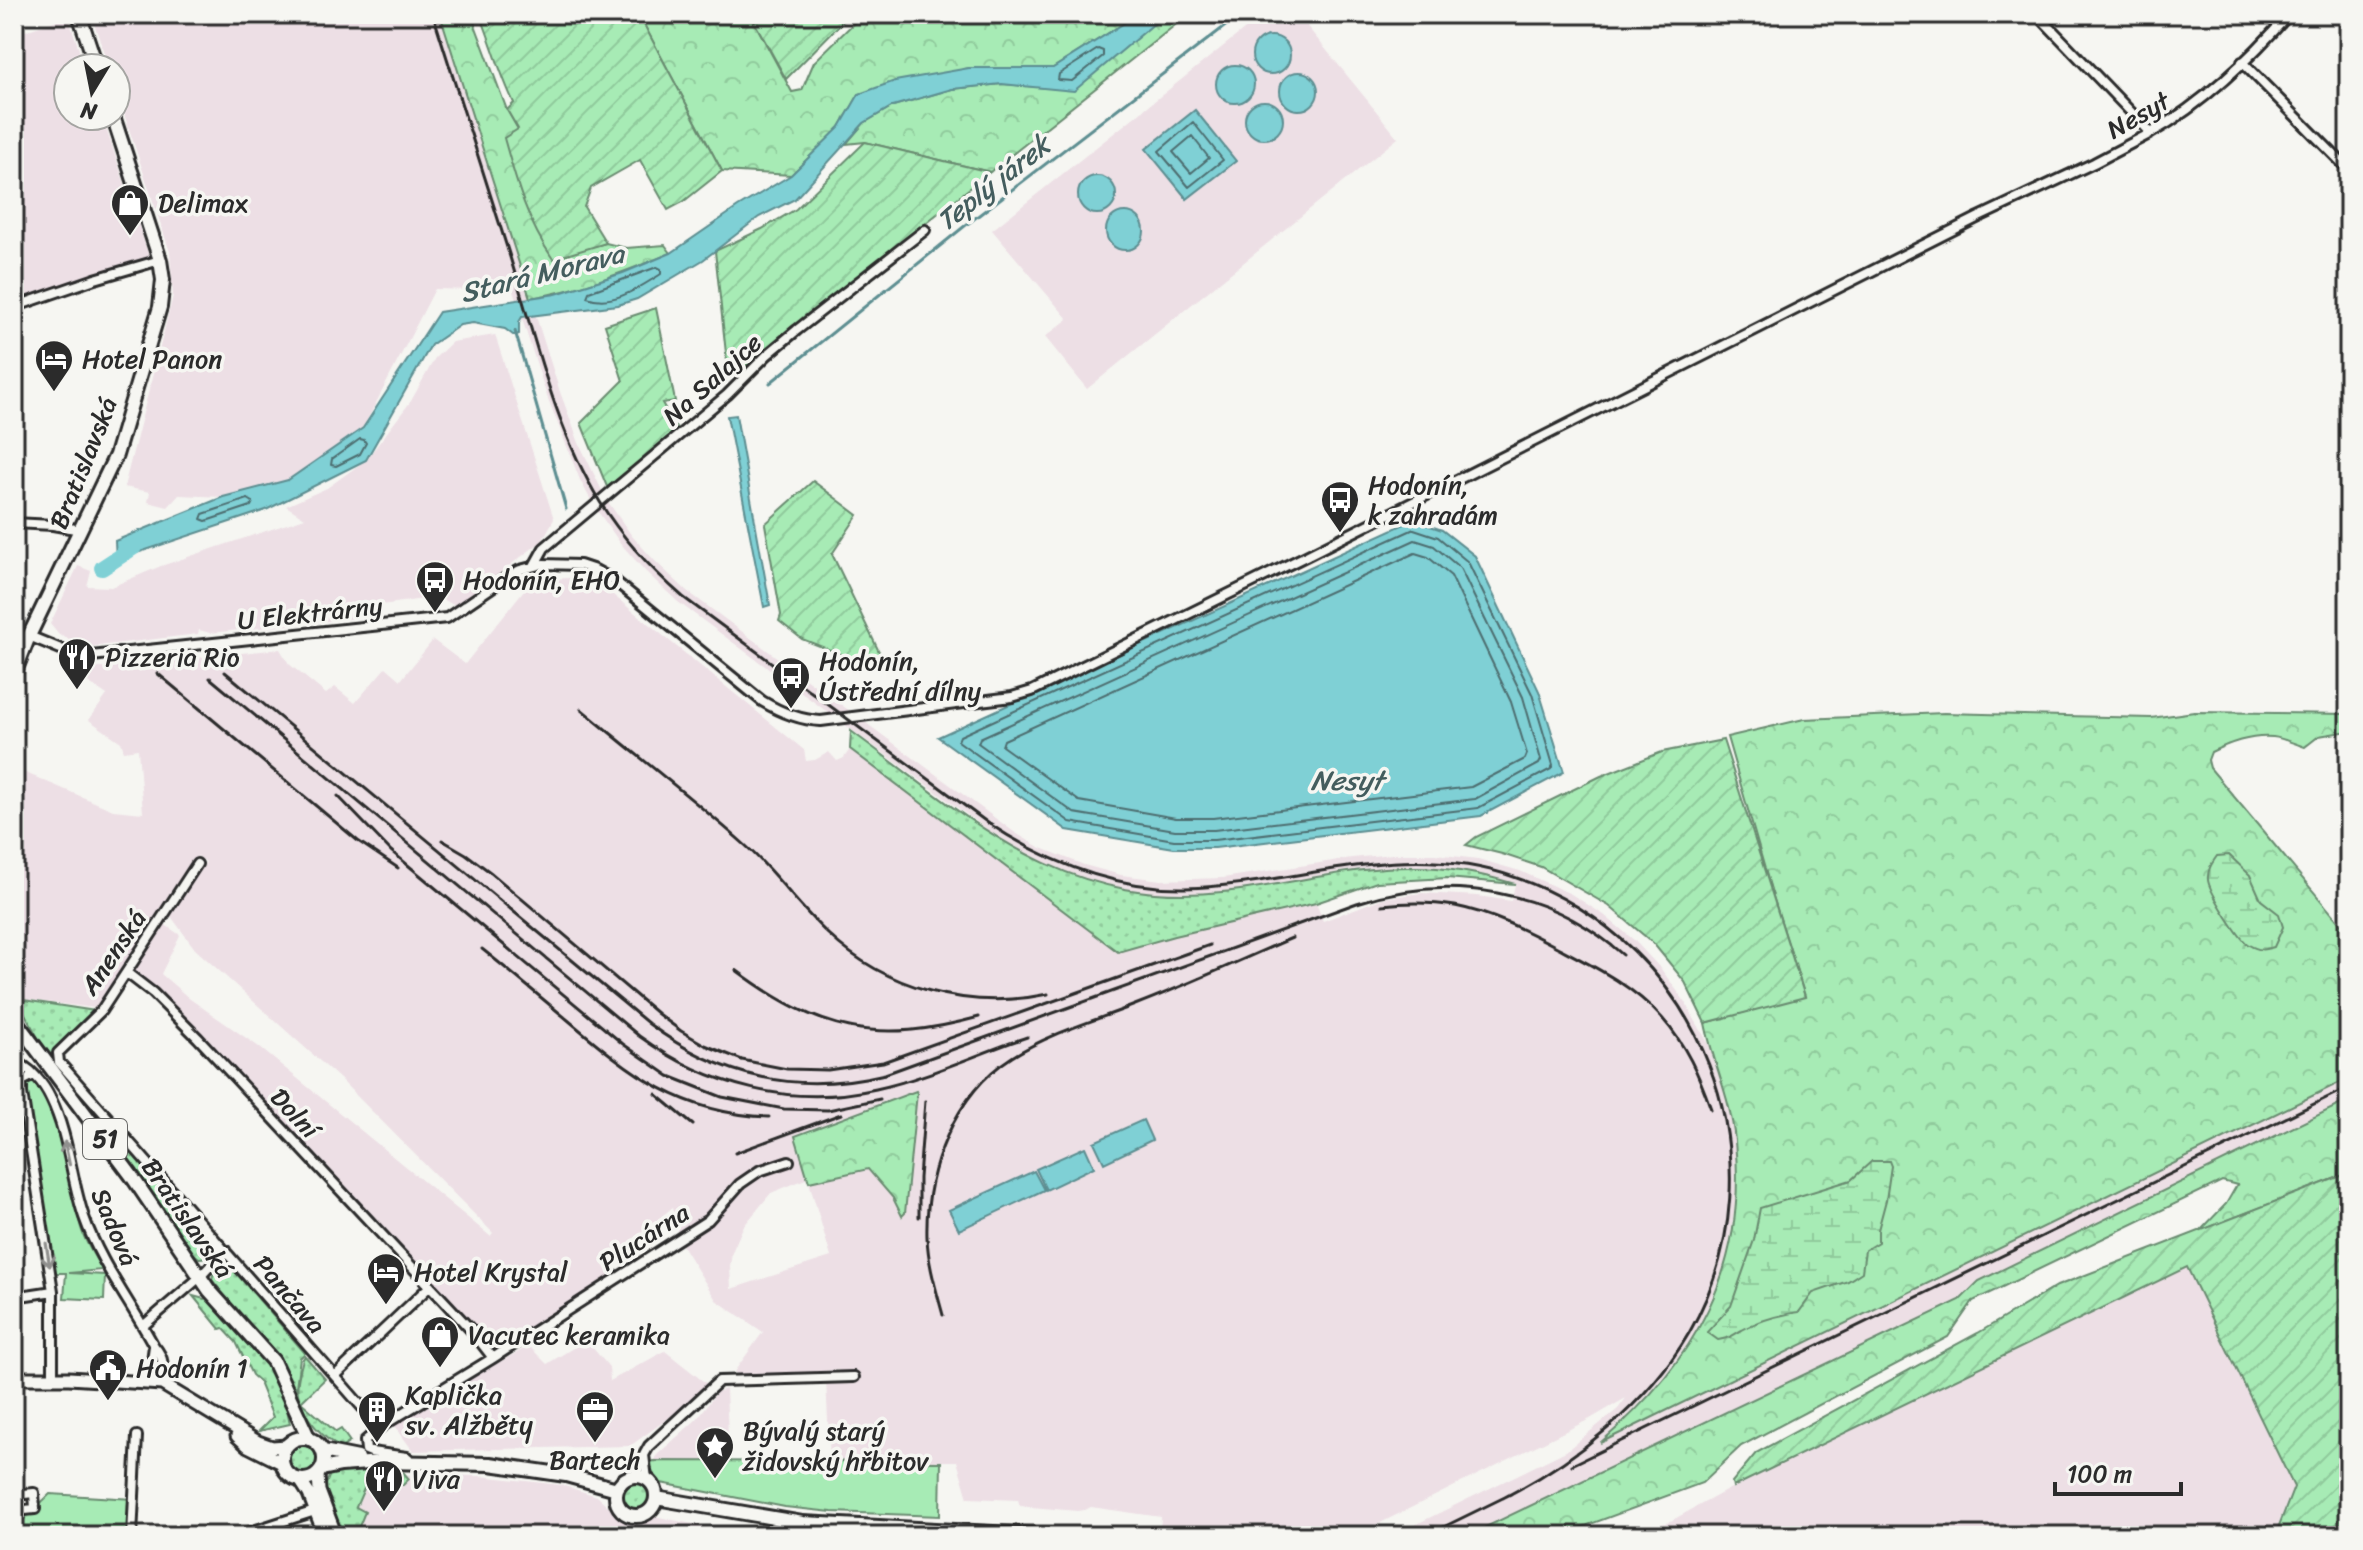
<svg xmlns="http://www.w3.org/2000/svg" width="2363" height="1550" viewBox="0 0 2363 1550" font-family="Sriracha,sans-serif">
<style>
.built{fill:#eddfe5;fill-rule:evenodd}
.grass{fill:url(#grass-dots);stroke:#698b70;stroke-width:2}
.forest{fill:url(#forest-crowns);stroke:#698b70;stroke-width:2}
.wetland{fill:url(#wetland-marsh);stroke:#698b70;stroke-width:2}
.park{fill:#a7ebb5;stroke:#698b70;stroke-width:2}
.garden{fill:url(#garden-furrows);stroke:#698b70;stroke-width:2}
.water{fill:#7fd0d5;stroke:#5d8e91;stroke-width:2}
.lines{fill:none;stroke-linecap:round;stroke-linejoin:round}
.shore{stroke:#4d6d6f;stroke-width:2}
.stream{stroke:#5d8e91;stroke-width:3}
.river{stroke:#7fd0d5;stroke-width:16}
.street-casing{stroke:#2b2b2b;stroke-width:14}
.secondary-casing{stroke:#2b2b2b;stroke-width:17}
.primary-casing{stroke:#2b2b2b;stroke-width:18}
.street{stroke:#f6f6f2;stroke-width:8}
.secondary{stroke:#f6f6f2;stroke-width:11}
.primary{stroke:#f6f6f2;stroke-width:12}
.rail{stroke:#2b2b2b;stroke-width:3}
.oneway{stroke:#90908e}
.labels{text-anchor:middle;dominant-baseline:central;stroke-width:7;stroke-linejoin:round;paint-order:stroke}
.shield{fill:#f6f6f2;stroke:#686867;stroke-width:2}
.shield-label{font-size:24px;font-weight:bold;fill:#2b2b2b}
.street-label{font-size:26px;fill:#2b2b2b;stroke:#f6f6f2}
.poi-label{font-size:26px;fill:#2b2b2b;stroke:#f6f6f2;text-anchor:start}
.water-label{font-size:28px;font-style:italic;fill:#445d5e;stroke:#f6f6f2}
</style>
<defs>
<pattern id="grass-dots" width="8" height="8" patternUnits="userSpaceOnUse" patternTransform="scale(2)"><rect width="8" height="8" fill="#a7ebb5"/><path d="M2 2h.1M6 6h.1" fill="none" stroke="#90ca9c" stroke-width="1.8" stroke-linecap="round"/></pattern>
<pattern id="forest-crowns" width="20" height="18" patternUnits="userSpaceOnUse" patternTransform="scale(2)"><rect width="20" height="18" fill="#a7ebb5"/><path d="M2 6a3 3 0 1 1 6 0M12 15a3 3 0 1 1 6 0" fill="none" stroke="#90ca9c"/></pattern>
<pattern id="wetland-marsh" width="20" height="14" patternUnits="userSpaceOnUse" patternTransform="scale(2)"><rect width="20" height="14" fill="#a7ebb5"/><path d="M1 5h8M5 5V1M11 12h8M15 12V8" fill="none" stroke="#90ca9c"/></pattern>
<pattern id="garden-furrows" width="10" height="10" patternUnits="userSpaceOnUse" patternTransform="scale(2)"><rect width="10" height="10" fill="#a7ebb5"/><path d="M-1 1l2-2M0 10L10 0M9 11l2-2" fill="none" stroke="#90ca9c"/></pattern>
</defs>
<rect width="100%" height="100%" fill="#f6f6f2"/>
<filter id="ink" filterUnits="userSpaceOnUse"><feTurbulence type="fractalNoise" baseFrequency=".0125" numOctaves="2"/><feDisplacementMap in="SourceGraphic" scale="16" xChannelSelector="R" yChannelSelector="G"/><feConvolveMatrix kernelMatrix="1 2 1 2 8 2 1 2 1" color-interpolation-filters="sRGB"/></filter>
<g filter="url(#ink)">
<path class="built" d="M91 14H440L560 392 579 443 606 499 632 536 655 561 687 591 1014 832 1039 847 1084 865 1121 875 1161 880 1223 878 1352 858 1393 854H1435L1478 859 1520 871 1571 894 1604 915 1635 941 1661 969 1683 999 1710 1046 1729 1107 1735 1138 1736 1200 1728 1253 1723 1272 1693 1341 1658 1387 1603 1441 2349 1078V1100L1980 1281 1960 1300 1467 1536H1392L1566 1451 1618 1409 1626 1398 1590 1419 1354 1536H1177L1160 1532 1161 1517 1091 1507 1085 1510 1077 1511 1020 1506 1018 1500 968 1498 957 1461H830L826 1380H840L839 1370 741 1376 734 1372 763 1332 716 1300 680 1242 672 1208 602 1264 612 1277 495 1353 128 968 158 920 180 935 161 974 190 999 259 1047 490 1236 493 1233 340 1079 195 949 170 915 206 862 198 856 95 1008 19 999 14 994V861L17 856 14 853V768L113 810 143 813 138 749 124 751 121 742 89 720 107 695 79 676 81 670 280 649 289 664 326 694 335 687 355 703 386 667 401 680 433 640 465 664 532 580 587 577 597 582 804 750 806 761 815 760 829 752 837 761 844 758 850 749 1118 952 1174 936 1316 903 1323 921 1383 898 1422 893 1478 896 1511 901 1515 885 1493 878 1452 869 1394 868 1225 892 1160 894 1118 889 1079 878 1033 859 1007 844 678 602 645 571 621 544 594 506 580 480 547 396 513 291 435 289 363 428 288 481 223 497 179 495 168 507 148 502 150 492 124 487 173 296 170 252 116 90V68H109ZM916 1092 869 1169 809 1182 831 1257 731 1289 730 1266 732 1252 743 1227 771 1193 808 1178 795 1136Z
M1264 14H1297L1398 138 1087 389 1045 337 1068 319 992 230Z
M63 18 69 19 85 68H68V116H102L149 256 148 258 116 270 14 303V35Z
M495 335 554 519 542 541 456 606 437 597 367 607V617L210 633 199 630 198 634 89 647 59 635 50 624 78 566 91 571 87 586 111 587 161 566 305 518 286 506 327 488 366 460 411 401 435 358 452 342Z
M2187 1267 2294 1487 2275 1536H1582L1667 1523 1733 1487Z
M586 1340 609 1367 610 1381 665 1351 708 1385 692 1401 630 1446 413 1451 394 1425 452 1388 529 1346 547 1364Z
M726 1389 729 1461H653L657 1455 697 1419 717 1392Z
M372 1474 480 1476 561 1485 597 1496 626 1522 654 1516 717 1529 773 1536H344Z"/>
<path class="grass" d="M851 731C972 820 1061 909 1222 892 1286 886 1350 866 1414 867 1449 867 1482 874 1515 884L1447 878 1377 882 1316 903 1174 936 1118 952 850 749Z
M17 999 95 1011 53 1050 52 1056 214 1244C214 1254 208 1258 199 1258L188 1249 49 1058Z
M225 1262 235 1268V1272L305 1353 300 1358 295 1394 278 1360 212 1280 214 1271Z
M193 1296 204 1299 206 1297C246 1343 280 1358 290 1424L259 1431 273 1417 260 1385 261 1383 252 1375 236 1342 223 1328 220 1329Z
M305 1356 325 1379 301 1402 336 1432 341 1429 350 1442 341 1448C324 1439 304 1418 299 1398 295 1386 300 1371 303 1359Z
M289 1460a15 15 0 1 1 30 0a15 15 0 1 1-30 0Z
M343 1468 372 1472 404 1473 409 1479 403 1485 366 1484 356 1507 365 1512 355 1536H341L325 1487 330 1474 342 1471Z
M621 1496a15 15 0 1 1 30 0a15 15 0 1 1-30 0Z"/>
<path class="forest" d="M440 14H471L507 110 518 129 570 252 606 243 626 248 665 245 671 253C625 272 579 290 530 298Z
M647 14H750L792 92 802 90 814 62 863 14H1133L1129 20 1053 68H969L859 94 840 127 791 175 722 171 641 19Z
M1160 14H1189L990 172 865 142 846 144 864 123 893 106 952 89 1002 84 1074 90 1155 22Z
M2194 712 2349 714V731L2319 736 2305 747C2295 744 2283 738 2273 737 2252 735 2229 743 2211 752L2208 760 2210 768 2349 934V1078L1600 1443C1695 1362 1748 1269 1735 1141 1731 1100 1713 1063 1705 1023L1805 996 1771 890 1727 737 1804 719 1944 713 2151 718Z
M916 1091 917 1093 905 1213 902 1216 893 1198 868 1169 809 1182 795 1136Z
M2349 1100V1173L2200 1231 2226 1204 2237 1185 2222 1181 1973 1301 1948 1337 1741 1446 1702 1483 1558 1536H1467L1960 1300 1979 1281Z"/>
<path class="wetland" d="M2229 855 2250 875 2261 900 2279 914 2283 927 2274 947C2264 950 2259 951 2249 945 2240 940 2209 891 2208 880 2207 870 2212 863 2217 856Z
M1872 1161H1889L1891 1166 1886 1200 1878 1230V1242L1865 1250 1862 1272 1848 1281 1813 1293 1799 1312C1779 1315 1759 1320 1742 1330 1731 1336 1731 1338 1718 1340L1707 1332 1731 1306 1754 1240 1760 1208 1851 1180Z"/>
<path class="park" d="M33 1082C62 1104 70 1194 82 1231 86 1244 95 1257 102 1270L69 1273 105 1275 104 1300 64 1298 66 1273H55L24 1088 28 1083Z
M653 1461 941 1462 940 1516 832 1512 785 1507 661 1483 653 1474 650 1464Z
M50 1494 133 1499 130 1536H14V1521H22Z"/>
<path class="garden" d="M480 14H647L641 19 722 171 683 202 668 210 640 160 591 188 584 207 606 243 553 259C527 222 516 181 504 138L518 129 507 110 514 103C500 74 492 44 480 14Z
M750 14H850L786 79Z
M865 142 990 172 741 370 728 372 715 251 762 229 796 209Z
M656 308 675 401 662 403 677 429 633 468 607 487 581 423 623 381 605 325Z
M813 481 858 515 832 554 884 662 873 667 802 639 779 621 781 615 765 524Z
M1723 740 1805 997 1705 1023 1685 982 1653 943 1609 906 1541 867 1502 854 1466 845 1476 837 1601 776 1662 752Z
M2349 1173V1536H2275L2294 1487 2187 1267 1733 1487 1732 1482 1756 1453 1978 1333 2057 1286Z"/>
<path class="water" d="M1133 14H1160L1156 22 1074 91 1002 84 952 89 893 106 864 123 795 199 759 217 703 260 637 299 618 305 522 317 519 322V334L516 335H513L505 329 473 323 460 325 431 345 366 460 266 510 116 560 115 541 223 497 288 480 363 428 439 312 556 294 623 273 671 253 738 207 791 175 840 127 859 94 895 81 969 68H1053L1129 20Z
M1252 55a19 19 0 1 1 38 0a19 19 0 1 1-38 0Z
M1216 84a19 19 0 1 1 38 0a19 19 0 1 1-38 0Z
M1280 91a19 19 0 1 1 38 0a19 19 0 1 1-38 0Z
M1245 120a19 19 0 1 1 38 0a19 19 0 1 1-38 0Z
M1195 110 1236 161 1187 199 1146 149Z
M1078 195a19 19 0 1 1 38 0a19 19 0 1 1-38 0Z
M1106 231a19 19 0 1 1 38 0a19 19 0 1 1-38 0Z
M736 415 770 605 764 607 727 416Z
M1413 520 1442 530 1475 556 1539 691 1564 772 1481 816 1215 848H1174L1067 830 938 737Z
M1143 1120 1152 1140 1104 1163 1094 1142Z
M1085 1147 1094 1167 1046 1190 1036 1169Z
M1034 1171 1044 1190 959 1230 949 1210Z"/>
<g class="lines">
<path class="shore" d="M1098 49 1103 51V56L1072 81 1058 80 1059 74Z
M1193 122 1223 160 1189 187 1159 151Z
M1192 136 1209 158 1191 173 1173 152Z
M657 267 661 269V274C640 287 613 307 587 297L589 292Z
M360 439 364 440 366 443 360 454 336 466 331 465 332 459Z
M248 499 253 502 251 506 206 521 201 519 203 514Z
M1414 529 1438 537 1468 562 1532 694 1553 765 1551 769 1478 808 1214 840H1174L1070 822 958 741 960 736Z
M1415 540 1434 546 1460 568 1523 697 1541 760 1539 764 1475 799 1214 830H1175L1074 813 978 743 980 738Z
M1415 553 1428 557 1451 576 1511 702 1527 754 1525 759 1471 787 1213 818H1176L1079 801 1002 746 1004 740Z"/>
<path class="stream" d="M515 331 566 509
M770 383 966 225 1241 14"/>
<path class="river" d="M102 568 134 547"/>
<g class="street-casing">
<path id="street" d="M2037 14 2151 133
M2242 62 2349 170
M14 307 95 279 160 260
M14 523 53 525 81 530
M534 566 544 548 727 395 767 355 797 330 925 230
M29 636 63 650 91 656 447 618 507 577 520 570 543 564 580 565 595 570 615 581 762 701C780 712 800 720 821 721L1012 697 1032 691 1308 555 1979 217 2094 163 2151 133C2201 105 2251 58 2289 14
M197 864 101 1011 58 1053 59 1062 362 1407 382 1426
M127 973 153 993 198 1038 472 1331 493 1358
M14 1062C30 1066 44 1084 51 1099 69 1136 71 1179 84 1217 100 1263 131 1303 154 1346 165 1358 164 1369 162 1384
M34 1075 22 1081V1093L53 1291
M14 1297 53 1291V1378
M143 1326 200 1277 225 1250
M335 1376 430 1286
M149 1382 154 1346
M413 1462 407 1457 371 1452 366 1450 365 1441 382 1426 493 1358 708 1220 740 1184 759 1171 789 1161
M633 1476 644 1455
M647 1479 644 1455 649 1446 719 1381 854 1377
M14 1495 34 1493 35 1509 14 1511
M132 1536 137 1436
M238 1536 315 1511"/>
</g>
<g class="secondary-casing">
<path id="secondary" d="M14 1378H69L162 1384 258 1442 272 1447 287 1446
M237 1436 248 1446 282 1463
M318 1475 319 1491 336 1536
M300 1480 309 1494 325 1536"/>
</g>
<g class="primary-casing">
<path id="primary" d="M79 14 97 68
M14 674 29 636 116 455 160 307 163 280 160 260 113 116
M14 1019 131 1175 209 1290 273 1361 309 1439
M282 1459a21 21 0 1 1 42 0a21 21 0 1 1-42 0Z
M323 1451 358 1458
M322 1469 341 1465 381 1462 490 1464 566 1475 617 1489
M616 1496a20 20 0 1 1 40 0a20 20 0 1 1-40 0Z
M656 1498 803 1523 1051 1536"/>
</g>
<use href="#street" class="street"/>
<use href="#secondary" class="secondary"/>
<use href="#primary" class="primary"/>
<path class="rail" d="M433 14C459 95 485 176 510 257 535 339 555 428 600 502 622 538 651 569 683 597L988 823C1047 862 1112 889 1185 888 1298 885 1401 838 1514 877 1701 941 1788 1161 1689 1333 1647 1405 1575 1461 1503 1498
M225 672 649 1024C721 1078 797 1095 885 1074L1357 903C1449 873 1550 889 1623 955
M157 673 358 841 398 868
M210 678 639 1036C708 1086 791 1108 876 1089 927 1078 977 1054 1027 1037
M581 709C635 754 692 798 745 845 775 872 798 906 828 934 886 989 969 1011 1048 994
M338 796 391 851 623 1044 669 1076 722 1097 784 1109 828 1110 880 1099
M442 840 466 854 490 872 658 1014 681 1031 705 1045 742 1060 787 1069 828 1070 883 1062 1210 945
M1382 905C1407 902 1431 902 1455 906 1491 913 1525 930 1557 947 1595 967 1632 985 1662 1018 1686 1045 1699 1075 1711 1109
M482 949C511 972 539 996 568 1020 632 1074 681 1114 769 1117
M736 970C819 1032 878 1045 979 1017
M656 1094 693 1125
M735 1153 841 1114
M919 1217V1178L925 1101
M943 1315C936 1289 928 1264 927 1237 925 1171 954 1094 1012 1057 1050 1033 1094 1021 1135 1005 1188 985 1240 960 1292 938
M1572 1465 2349 1087
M1425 1536 1511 1494"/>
</g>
<defs><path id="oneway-shaft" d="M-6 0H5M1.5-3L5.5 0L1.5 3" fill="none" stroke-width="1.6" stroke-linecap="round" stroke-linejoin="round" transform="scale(2)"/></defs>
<g class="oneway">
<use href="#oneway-shaft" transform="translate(67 1153) rotate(-102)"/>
<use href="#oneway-shaft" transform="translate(48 1255) rotate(81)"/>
</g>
</g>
<defs>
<g id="shop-pin" transform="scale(2)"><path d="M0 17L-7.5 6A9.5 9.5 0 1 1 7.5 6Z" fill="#2b2b2b" stroke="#f6f6f2"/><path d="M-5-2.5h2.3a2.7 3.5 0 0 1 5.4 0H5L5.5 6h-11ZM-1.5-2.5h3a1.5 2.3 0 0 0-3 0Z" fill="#fff"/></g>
<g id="hotel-pin" transform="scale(2)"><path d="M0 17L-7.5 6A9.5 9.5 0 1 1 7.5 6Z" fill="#2b2b2b" stroke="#f6f6f2"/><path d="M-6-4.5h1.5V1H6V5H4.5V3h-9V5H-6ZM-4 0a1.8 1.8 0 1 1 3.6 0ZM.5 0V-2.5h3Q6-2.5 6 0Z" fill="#fff"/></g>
<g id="bus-pin" transform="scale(2)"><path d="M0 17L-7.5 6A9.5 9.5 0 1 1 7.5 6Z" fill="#2b2b2b" stroke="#f6f6f2"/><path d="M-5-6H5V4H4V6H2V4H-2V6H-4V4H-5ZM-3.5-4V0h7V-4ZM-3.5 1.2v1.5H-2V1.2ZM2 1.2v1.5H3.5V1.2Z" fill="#fff"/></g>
<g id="restaurant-pin" transform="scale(2)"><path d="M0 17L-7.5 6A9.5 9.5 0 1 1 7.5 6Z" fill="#2b2b2b" stroke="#f6f6f2"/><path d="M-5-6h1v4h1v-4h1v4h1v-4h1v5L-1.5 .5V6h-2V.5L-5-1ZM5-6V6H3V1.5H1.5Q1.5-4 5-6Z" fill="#fff"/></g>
<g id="civic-pin" transform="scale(2)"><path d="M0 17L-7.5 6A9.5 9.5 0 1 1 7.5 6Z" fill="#2b2b2b" stroke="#f6f6f2"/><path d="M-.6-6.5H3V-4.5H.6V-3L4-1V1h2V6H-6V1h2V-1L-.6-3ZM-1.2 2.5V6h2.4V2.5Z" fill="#fff"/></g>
<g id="building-pin" transform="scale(2)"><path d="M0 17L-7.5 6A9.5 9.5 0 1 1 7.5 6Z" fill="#2b2b2b" stroke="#f6f6f2"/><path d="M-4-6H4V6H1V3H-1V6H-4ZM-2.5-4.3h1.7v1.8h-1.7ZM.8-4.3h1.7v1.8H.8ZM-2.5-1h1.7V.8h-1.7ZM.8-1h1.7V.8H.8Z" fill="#fff"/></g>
<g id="office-pin" transform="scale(2)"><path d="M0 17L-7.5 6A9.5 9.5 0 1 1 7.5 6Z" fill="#2b2b2b" stroke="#f6f6f2"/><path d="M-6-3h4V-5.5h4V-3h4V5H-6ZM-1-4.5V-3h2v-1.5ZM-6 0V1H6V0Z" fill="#fff"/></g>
<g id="sight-pin" transform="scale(2)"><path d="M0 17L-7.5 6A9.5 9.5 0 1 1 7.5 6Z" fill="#2b2b2b" stroke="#f6f6f2"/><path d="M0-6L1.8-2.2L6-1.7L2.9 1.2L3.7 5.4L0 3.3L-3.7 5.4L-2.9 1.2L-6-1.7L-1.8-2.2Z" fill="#fff"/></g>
</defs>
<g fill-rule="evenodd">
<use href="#shop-pin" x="130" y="203"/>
<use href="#hotel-pin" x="54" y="359"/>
<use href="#bus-pin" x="1340" y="500"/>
<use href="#bus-pin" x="435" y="580"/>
<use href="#restaurant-pin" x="77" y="657"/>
<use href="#bus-pin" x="791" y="676"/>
<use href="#hotel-pin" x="386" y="1272"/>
<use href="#shop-pin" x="440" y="1335"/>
<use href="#civic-pin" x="108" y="1368"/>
<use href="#building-pin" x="377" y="1410"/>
<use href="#office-pin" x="595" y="1410"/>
<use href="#sight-pin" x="715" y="1446"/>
<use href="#restaurant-pin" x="384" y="1479"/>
</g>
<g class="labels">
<rect class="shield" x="83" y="1119" width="44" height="40" rx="6"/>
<g class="shield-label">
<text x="105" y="1139">51</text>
</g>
<g class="street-label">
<text transform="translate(2138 115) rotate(-30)">Nesyt</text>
<text transform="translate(712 379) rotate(-42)">Na Salajce</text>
<text transform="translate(83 463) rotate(-68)">Bratislavská</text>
<text transform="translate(310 613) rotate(-6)">U Elektrárny</text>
<text transform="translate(113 952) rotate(-56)">Anenská</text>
<text transform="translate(295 1113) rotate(47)">Dolní</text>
<text transform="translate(188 1218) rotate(55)">Bratislavská</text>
<text transform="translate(115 1227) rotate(67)">Sadová</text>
<text transform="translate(644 1237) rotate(-33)">Plucárna</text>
<text transform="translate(290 1294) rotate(49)">Pančava</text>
</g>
<g class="poi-label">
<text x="158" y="203">Delimax</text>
<text x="82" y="359">Hotel Panon</text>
<text x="1368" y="485">Hodonín,<tspan x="1368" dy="30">k zahradám</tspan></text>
<text x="463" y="580">Hodonín, EHO</text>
<text x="105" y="657">Pizzeria Rio</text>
<text x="819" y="661">Hodonín,<tspan x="819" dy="30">Ústřední dílny</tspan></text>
<text x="414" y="1272">Hotel Krystal</text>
<text x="468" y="1335">Vacutec keramika</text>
<text x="136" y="1368">Hodonín 1</text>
<text x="405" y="1395">Kaplička<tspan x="405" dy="30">sv. Alžběty</tspan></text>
<text x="743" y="1431">Bývalý starý<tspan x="743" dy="30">židovský hřbitov</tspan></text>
<text x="595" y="1460" text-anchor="middle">Bartech</text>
<text x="412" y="1479">Viva</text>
</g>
<g class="water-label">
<text transform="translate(993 183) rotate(-38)">Teplý járek</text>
<text transform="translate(542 273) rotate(-14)">Stará Morava</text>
<text x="1347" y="780">Nesyt</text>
</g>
</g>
<rect width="2363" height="1550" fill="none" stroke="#f6f6f2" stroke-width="48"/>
<rect x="24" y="24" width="2315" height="1502" fill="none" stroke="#2b2b2b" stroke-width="3" filter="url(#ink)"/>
<g transform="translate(92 92) rotate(190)"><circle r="38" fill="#f6f6f2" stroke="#a5a5a2" stroke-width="2"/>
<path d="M0-6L14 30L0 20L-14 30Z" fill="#2b2b2b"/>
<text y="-12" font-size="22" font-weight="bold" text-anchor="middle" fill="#2b2b2b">N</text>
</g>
<path d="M2055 1482v12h126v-12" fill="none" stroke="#2b2b2b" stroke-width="4"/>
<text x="2067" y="1482" font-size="24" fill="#2b2b2b" stroke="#f6f6f2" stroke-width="6" paint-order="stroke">100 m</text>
</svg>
